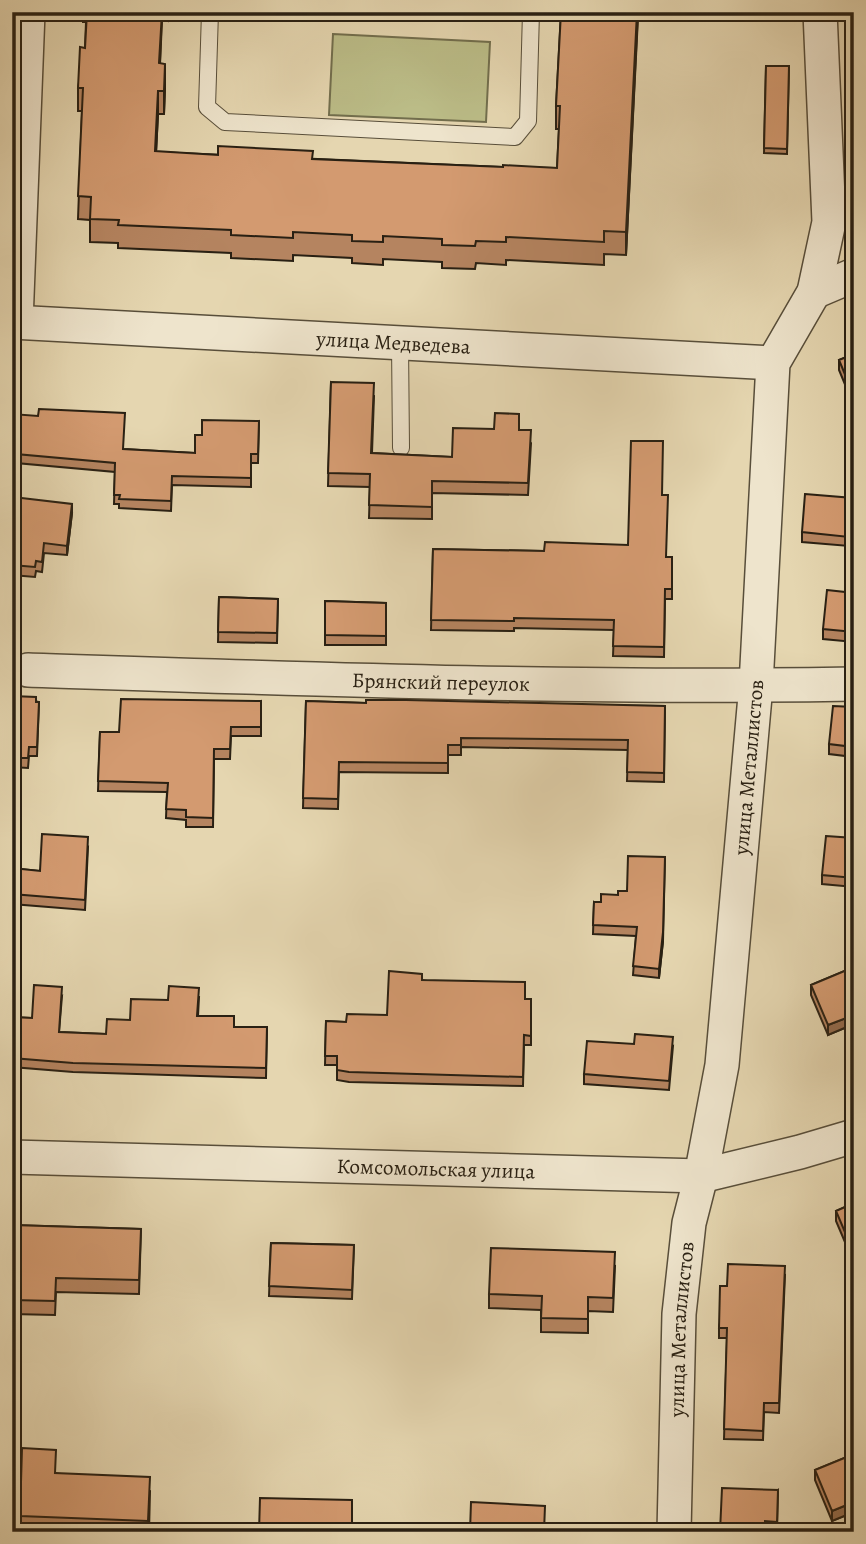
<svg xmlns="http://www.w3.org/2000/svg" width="866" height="1544" viewBox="0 0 866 1544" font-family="Alegreya,serif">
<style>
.green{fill:#bbbc87;stroke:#726e4d;stroke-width:2}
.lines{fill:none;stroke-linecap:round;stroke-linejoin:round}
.lane-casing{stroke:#584e3a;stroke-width:18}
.street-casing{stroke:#584e3a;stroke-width:36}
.lane{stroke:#eee4cc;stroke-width:16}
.street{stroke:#eee4cc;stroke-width:33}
.wall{fill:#b58460;stroke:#292013;stroke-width:2}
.shaded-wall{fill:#946c4e;stroke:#292013;stroke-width:2}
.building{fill:#d39a70;stroke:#292013;stroke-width:2}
.labels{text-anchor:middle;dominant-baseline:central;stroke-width:5;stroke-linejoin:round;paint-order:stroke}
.street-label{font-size:21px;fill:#292013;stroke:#eee4cc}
</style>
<rect width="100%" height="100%" fill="#e5d6b0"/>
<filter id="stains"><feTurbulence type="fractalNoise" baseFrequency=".00286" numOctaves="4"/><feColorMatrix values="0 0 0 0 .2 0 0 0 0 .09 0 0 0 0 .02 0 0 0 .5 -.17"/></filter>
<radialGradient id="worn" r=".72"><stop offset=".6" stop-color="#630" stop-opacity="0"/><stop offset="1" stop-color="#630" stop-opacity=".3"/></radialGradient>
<path class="green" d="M333 34 490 42 486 122 329 115Z"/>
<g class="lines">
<g class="lane-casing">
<path id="lane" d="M210 12 207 107 225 122 515 137 528 121 531 12
M400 343 401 448"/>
</g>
<g class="street-casing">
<g id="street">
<path d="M814 292 854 275"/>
<path id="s1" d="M12 322 773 363"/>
<path d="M16 322 28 12"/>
<path id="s2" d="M28 670C303 679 579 689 854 684"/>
<path id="s3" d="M12 1157 701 1176 800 1152 854 1136"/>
<path id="s4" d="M674 1532 679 1314 689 1223 701 1176 722 1065 756 685 773 363 814 292 829 222 820 12"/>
</g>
</g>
<use href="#lane" class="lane"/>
<use href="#street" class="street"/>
</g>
<path class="wall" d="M83 12H169L168 21 162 20 160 64 165 87 164 114H158L156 152 503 167 557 168 559 129H556V106L561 13 551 12H645L644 17H638L626 255 604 254V265L506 260V265L476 263 475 269 442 268V262L383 259V265L352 263V258L293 255V261L231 258V253L118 248V243L90 242V220L78 219 82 111H78V88L85 48 86 22H83Z
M766 66H789L787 154 764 153Z
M854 354V406L839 370V360Z
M331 382 374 396 372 453 452 457 519 430 531 443 528 495 432 493V519L369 518 370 487 328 486Z
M12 414 123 449 195 453 202 435 259 421 258 463H251V487L172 485 171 511 119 508V504H114L115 472 16 463V449H12Z
M662 495 666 557H672V599H665L664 657 613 656 614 630 514 628V631L431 630 433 549 544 551 628 545Z
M12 506 72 513 67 555 44 553 42 572 36 571 35 577 12 575Z
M853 508 849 546 802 542V532Z
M854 593V642L823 639V629Z
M219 597 278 599 277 643 218 642Z
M325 601 386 603V645H325Z
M12 696 39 702 37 756H29L28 768 12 767Z
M261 701V736H231L230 759H214L213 827H186V820L166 818 167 792 98 791 100 732H119Z
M306 701 366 703 665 706 664 782 627 781 628 750 461 747V755H448V773L339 772 338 809 303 808Z
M854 707V757L829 754V744Z
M854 838V887L822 884V875Z
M88 847 85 910 12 904V868L40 871Z
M594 902 663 941 659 978 633 975 636 936 593 934Z
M854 967V1024L828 1035 811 995V985Z
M422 980 525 999H531V1045H524L523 1086 349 1082 337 1080V1065H325L326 1021 346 1022 387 1015Z
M62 996 59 1032 106 1034 130 1020 168 1000 199 997 198 1016 234 1027H267L266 1078 73 1072 12 1067V1017L32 1018Z
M673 1046 669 1090 584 1084V1074Z
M854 1203V1261H853L836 1221V1211Z
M12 1225 141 1229 139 1294 56 1292 55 1315 12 1314Z
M271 1243 354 1245 352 1299 269 1296Z
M615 1266 613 1312 588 1311V1333L541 1332V1310L489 1308V1294Z
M785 1275 779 1413 764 1412 763 1440 724 1439 727 1338H719V1328L727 1286Z
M854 1454V1512L832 1521 815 1480V1470Z
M56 1473 150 1491 149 1532H62L20 1530V1516Z
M778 1490 777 1532H720Z"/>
<path class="shaded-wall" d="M162 12 159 86V63Z
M637 12H638L626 255V232Z
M165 64V87L164 114V91Z
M158 91V114L155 174V151Z
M853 498V508L849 546V537Z
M72 504V513L67 555V546Z
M665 857 663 941 659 978V969Z
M854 1015V1024L828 1035V1025Z
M854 1502V1512L832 1521V1511Z"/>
<path class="building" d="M87 12H162L159 63 165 64 164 91H158L155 151 218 155V146L313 151 312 159 503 167V165L557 168 560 106H556L561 12H637L626 232 604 231V242L506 237V242L476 241 475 246 442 245V239L383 236V242L352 241V235L293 232V238L231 235V230L118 225 119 220 90 219 91 197 78 196 83 88H78L80 47 85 48Z
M766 66H789L787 149 764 148Z
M854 354V396L839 360Z
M331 382 374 383 371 453 452 457 453 428 494 429 495 413 519 414V430H531L528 483 432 481V507L369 505 370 474 328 473Z
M39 409 125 413 123 449 195 453V435H202V420L259 421 258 454H251V478L172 476 171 501 119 499 120 495H114L115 463 16 454V440H12V414L38 416Z
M631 441H663L662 495H668L666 557H672V589H665L664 647 613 646 614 620 514 618V621L431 620 433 549 544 551 545 542 628 545Z
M805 494 853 498 849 537 802 532Z
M13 497 72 504 67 546 44 543 42 562 36 561 35 567 12 565Z
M827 590 854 593V632L823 629Z
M219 597 278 599 277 633 218 632Z
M325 601 386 603V636L325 635Z
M12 696 36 697V702H39L37 747H29L28 758H12Z
M121 699 261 701V727H231L230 749H214L213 818 186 817V810L166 809 168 783 98 781 100 732H119Z
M366 700H406L665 706 664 773 627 772 628 740 461 738V745H448V763L339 762 338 799 303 798 306 701 366 703Z
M833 706 854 707V747L829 744Z
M42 834 88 837 85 900 12 894V868L40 871Z
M826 836 854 838V878L822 875Z
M628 856 665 857 663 932 659 969 633 966 637 927 593 925 594 902H601V894L618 895V891H627Z
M854 967V1015L828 1025 811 985Z
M389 971 422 974V980L525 982V999H531V1036L524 1035 523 1077 349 1072 337 1070V1056H325L326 1021 346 1022 347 1014 387 1015Z
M34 985 62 987 59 1032 106 1034 107 1019 130 1020 131 999 168 1000 169 986 199 988 197 1016H234V1027H267L266 1068 73 1063 12 1058V1017L32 1018Z
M635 1034 673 1037 669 1081 584 1074 587 1041 634 1044Z
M854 1203V1251H853L836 1211Z
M12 1225 141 1229 139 1280 56 1278 55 1301 12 1300Z
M271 1243 354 1245 352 1290 269 1286Z
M491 1248 615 1252 613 1298 588 1297V1319L541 1318 542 1296 489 1294Z
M728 1264 785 1266 779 1403H764L763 1431 724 1429 727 1328H719L720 1286H727Z
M22 1448 56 1450 55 1473 150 1477 148 1521 20 1516Z
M854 1454V1502L832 1511 815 1470Z
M722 1488 778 1490 777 1522 765 1521V1532H720Z
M260 1498 352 1500V1532H259Z
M471 1502 545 1506 544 1532H470Z"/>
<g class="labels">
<g class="street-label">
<text stroke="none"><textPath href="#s1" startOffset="382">улица Медведева</textPath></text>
<text stroke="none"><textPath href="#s2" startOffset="413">Брянский переулок</textPath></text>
<text stroke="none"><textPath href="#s4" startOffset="770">улица Металлистов</textPath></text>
<text stroke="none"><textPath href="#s3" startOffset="424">Комсомольская улица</textPath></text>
<text stroke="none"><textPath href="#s4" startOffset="203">улица Металлистов</textPath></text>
</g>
</g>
<rect width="866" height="1544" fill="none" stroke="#e5d6b0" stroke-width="42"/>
<rect x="14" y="14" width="838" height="1516" fill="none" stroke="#292013" stroke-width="3.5"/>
<rect x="21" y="21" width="824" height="1502" fill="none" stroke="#292013" stroke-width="2"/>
<rect width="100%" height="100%" filter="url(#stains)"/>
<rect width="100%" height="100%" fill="url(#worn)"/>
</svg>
